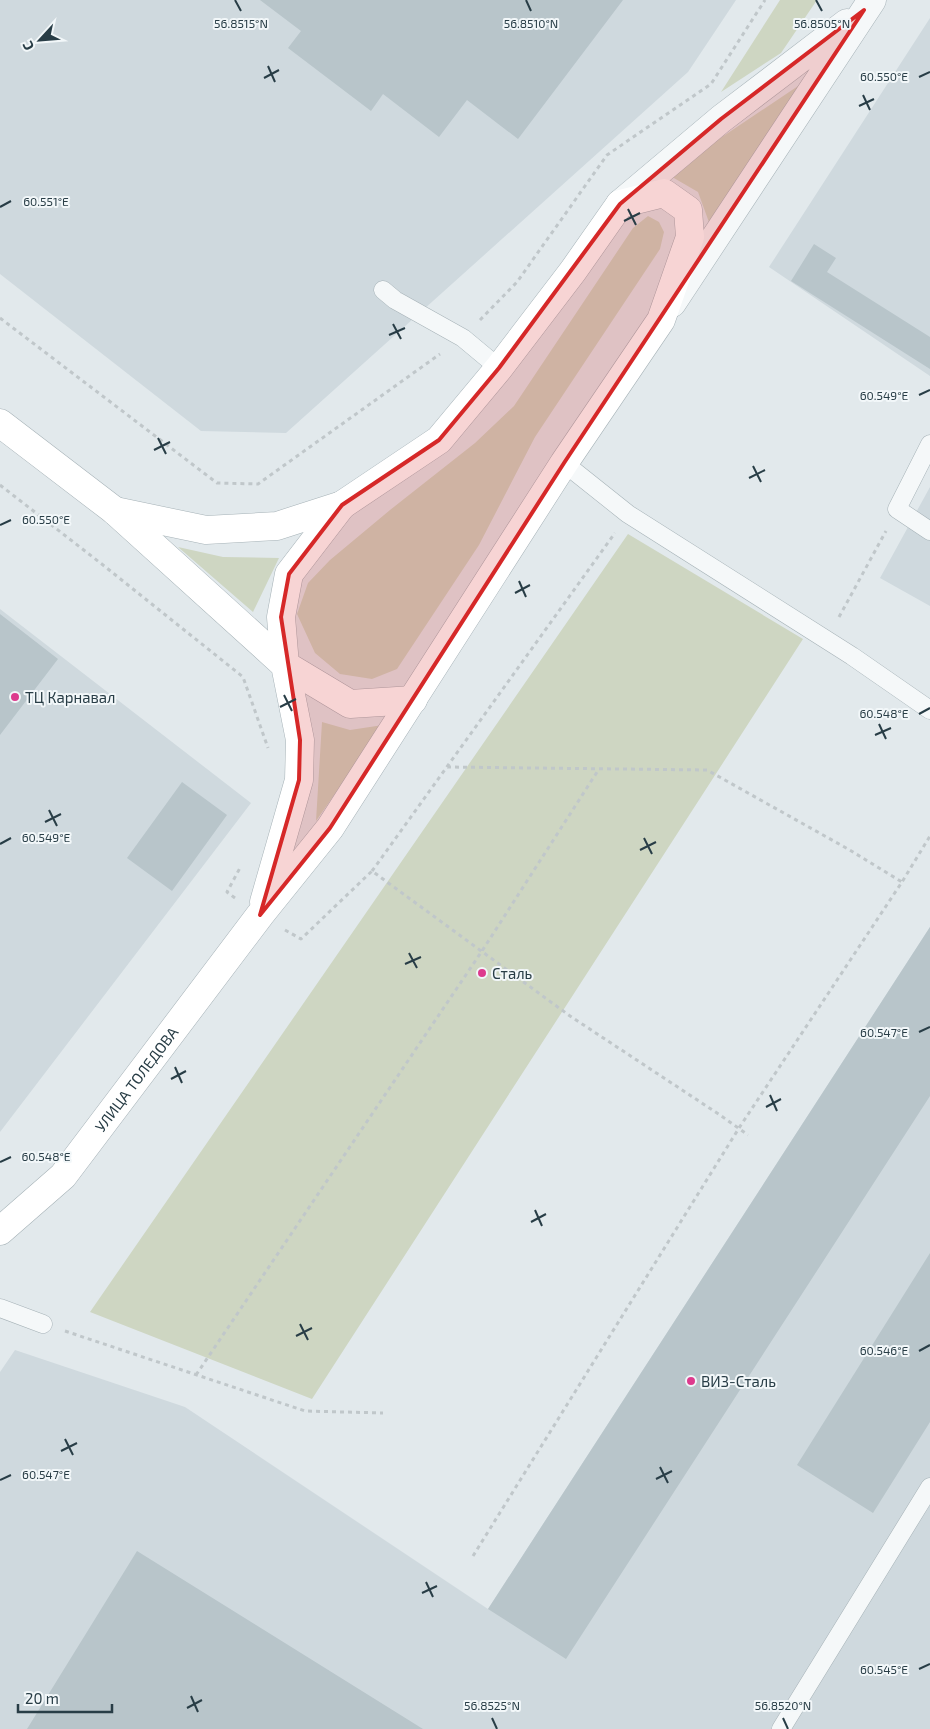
<svg xmlns="http://www.w3.org/2000/svg" width="930" height="1729" viewBox="0 0 930 1729" font-family="'Exo 2',sans-serif">
<style>
.built{fill:#cfd9de}
.green{fill:#ced6c2}
.building{fill:#b8c5ca}
.lines{fill:none;stroke-linecap:round;stroke-linejoin:round}
.lane-casing{stroke:#a6b2b7;stroke-width:19}
.street-casing{stroke:#a6b2b7;stroke-width:29}
.secondary-casing{stroke:#a6b2b7;stroke-width:29}
.path{stroke:#c0c7ca;stroke-width:3;stroke-dasharray:4 4;stroke-linecap:butt}
.lane{stroke:#f5f8f9;stroke-width:18}
.street{stroke:#f5f8f9;stroke-width:28}
.secondary{stroke:#fff;stroke-width:28}
.marked{fill:#d62828;fill-opacity:0.2;stroke:#d62828;stroke-width:4;stroke-linejoin:round}
.ticks{fill:none;stroke:#283d46;stroke-width:2}
.poi-dot{fill:#dd3a8d;stroke:#f2f7f9;stroke-width:2}
.labels{text-anchor:middle;dominant-baseline:central;stroke-width:4;stroke-linejoin:round;paint-order:stroke}
.poi-label{font-size:15px;fill:#283d46;stroke:#f2f7f9;text-anchor:start}
.street-label{font-size:15px;fill:#283d46;stroke:#f2f7f9}
.ticks-label{font-size:12px;text-anchor:middle;fill:#283d46;stroke:#f2f7f9;stroke-width:4;stroke-linejoin:round;paint-order:stroke}
</style>
<rect width="100%" height="100%" fill="#e2e9ec"/>
<path class="built" d="M0 0H736L688 72 286 433 201 431 0 274Z
M930 18V376L769 267Z
M930 487V606L880 578Z
M0 609 251 803 0 1132Z
M930 927V1729H0V1372L15 1350 185 1407 488 1609Z"/>
<path class="green" d="M780 0H817L781 53 721 92Z
M801 84 710 225 698 192 667 174Z
M648 216 659 222 664 232 660 249 535 437 479 545 397 669 372 679 340 674 315 653 297 614 308 583 330 560 390 510 475 443 514 406 633 228Z
M628 534 803 639 312 1399 90 1312Z
M178 547 223 557 279 558 253 612Z
M322 722 350 730 383 725 316 821Z"/>
<path class="building" d="M260 0H623L518 139 467 100 439 137 383 94 371 111 288 48 301 31Z
M814 244 836 258 827 272 930 337V369L791 281Z
M0 614 58 659 0 735Z
M182 782 227 815 172 891 127 858Z
M930 927V1096L566 1659 488 1609Z
M930 1253V1422L873 1513 797 1465Z
M137 1551 423 1729H27Z"/>
<g class="lines">
<g class="lane-casing">
<path id="lane" d="M383 290 395 300 463 338 499 368
M930 444 897 509 930 531
M564 463 628 514 852 656 930 710
M0 1308 43 1324
M781 1729 930 1487"/>
</g>
<g class="street-casing">
<path id="street" d="M620 204 721 119 847 23
M672 303 872 0"/>
</g>
<g class="secondary-casing">
<g id="secondary">
<path d="M0 423 115 511 285 665 300 740 299 780 264 902"/>
<path d="M342 505 289 574 281 617 285 665 350 704 413 700"/>
<path id="s1" d="M0 1231 63 1176 260 915 330 828 564 463 661 320 690 237 688 210 664 193 620 204 573 271 499 368 439 440 342 505 277 526 206 530 115 511"/>
</g>
</g>
<path class="path" d="M0 318 217 483 258 484 440 354
M480 320 517 282 607 155 711 84 765 0
M0 485 103 565 243 677 268 748
M839 617 886 531
M447 767 707 770 848 849 902 882
M372 871 615 533
M235 898 227 892 241 866
M285 930 301 939 372 871 570 1016 720 1115 748 1135
M65 1331 305 1411 383 1413
M196 1375 482 951 599 769
M473 1556 739 1128 902 882 930 836"/>
<use href="#lane" class="lane"/>
<use href="#street" class="street"/>
<use href="#secondary" class="secondary"/>
</g>
<path class="marked" d="M864 10 564 463 330 828 260 915 299 780 300 740 281 617 289 574 342 505 439 440 499 368 620 204 721 119Z"/>
<path class="ticks" d="M235 0 241 11M526 0 531 11M816 0 822 11M268 66 275 82M919 77 930 72M264 78 279 70M863 95 870 110M859 106 874 99M0 207 11 201M628 209 636 225M624 221 640 213M393 324 401 339M389 335 405 328M919 395 930 390M158 438 166 454M154 450 170 442M753 466 761 482M749 478 765 470M0 525 11 520M519 581 526 597M515 593 530 585M284 695 292 711M280 707 296 699M919 714 930 708M879 724 886 739M875 735 891 728M49 810 57 826M45 822 61 814M644 838 652 854M0 844 11 838M640 850 656 842M409 953 417 968M405 964 421 957M919 1032 930 1027M175 1067 182 1083M171 1079 186 1071M770 1095 777 1111M766 1107 781 1099M0 1162 11 1157M535 1210 542 1226M531 1222 546 1214M300 1324 308 1340M296 1336 312 1328M919 1351 930 1345M65 1439 73 1455M61 1451 77 1443M660 1467 668 1483M656 1479 672 1471M0 1480 11 1475M426 1582 433 1597M422 1593 437 1586M919 1669 930 1664M191 1696 198 1712M187 1708 202 1700M492 1718 497 1729M783 1718 788 1729"/>
<g class="poi-dot">
<circle cx="15" cy="697" r="5"/>
<circle cx="482" cy="973" r="5"/>
<circle cx="691" cy="1381" r="5"/>
</g>
<g class="labels">
<g class="poi-label">
<text x="25" y="697">ТЦ Карнавал</text>
<text x="492" y="973">Сталь</text>
<text x="701" y="1381">ВИЗ-Сталь</text>
</g>
<g class="street-label">
<text stroke="none"><textPath href="#s1" startOffset="205">УЛИЦА ТОЛЕДОВА</textPath></text>
</g>
</g>
<g class="ticks-label">
<text x="531" y="28">56.8510°N</text>
<text x="822" y="28">56.8505°N</text>
<text x="241" y="28">56.8515°N</text>
<text x="884" y="81">60.550°E</text>
<text x="46" y="206">60.551°E</text>
<text x="884" y="400">60.549°E</text>
<text x="46" y="524">60.550°E</text>
<text x="884" y="718">60.548°E</text>
<text x="46" y="842">60.549°E</text>
<text x="884" y="1037">60.547°E</text>
<text x="46" y="1161">60.548°E</text>
<text x="884" y="1355">60.546°E</text>
<text x="46" y="1479">60.547°E</text>
<text x="884" y="1674">60.545°E</text>
<text x="492" y="1710">56.8525°N</text>
<text x="783" y="1710">56.8520°N</text>
</g>
<g transform="translate(40 40) rotate(244)" stroke="#f2f7f9" stroke-width="4" paint-order="stroke">
<path d="M0-4L9 19L0 12L-9 19Z" fill="#283d46"/>
<text y="-8" font-size="14" font-weight="bold" text-anchor="middle" fill="#283d46">С</text>
</g>
<path d="M18 1704v8h94v-8" fill="none" stroke="#283d46" stroke-width="2.5"/>
<text x="25" y="1704" font-size="15" fill="#283d46" stroke="#f2f7f9" stroke-width="4" paint-order="stroke">20 m</text>
</svg>
